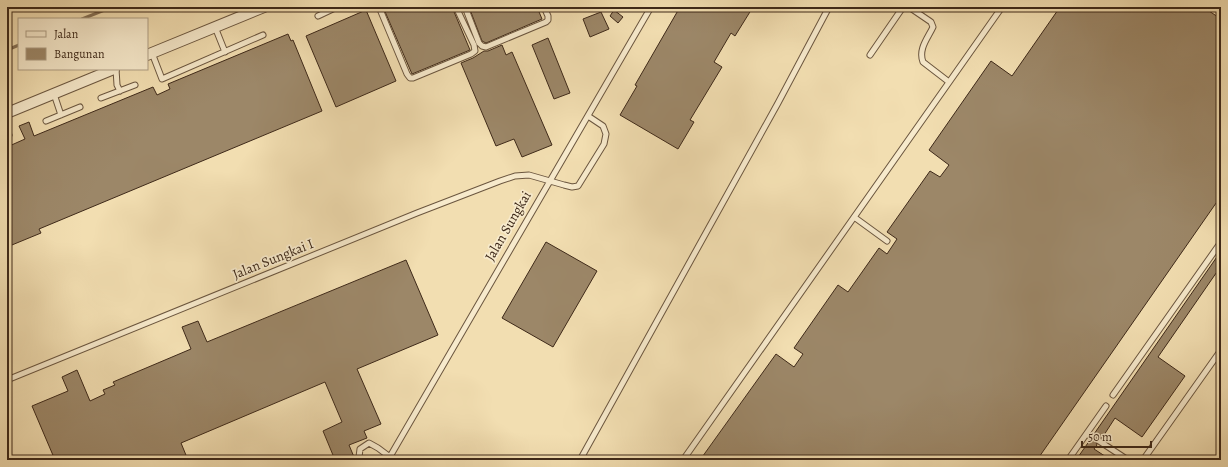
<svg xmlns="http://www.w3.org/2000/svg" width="1228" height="467" viewBox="0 0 1228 467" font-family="Alegreya,serif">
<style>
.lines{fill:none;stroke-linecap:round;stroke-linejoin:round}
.stream{stroke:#857055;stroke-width:3}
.building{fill:#9c8768;stroke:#3e2919}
.lane-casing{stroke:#6b563f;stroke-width:7}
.street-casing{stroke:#6b563f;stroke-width:12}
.lane{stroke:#f7eacc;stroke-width:5}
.street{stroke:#f7eacc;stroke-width:10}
.labels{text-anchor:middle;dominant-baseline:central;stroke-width:3.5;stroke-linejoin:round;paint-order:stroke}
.street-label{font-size:14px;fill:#3e2919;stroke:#f7eacc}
</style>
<rect width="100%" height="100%" fill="#f2deb1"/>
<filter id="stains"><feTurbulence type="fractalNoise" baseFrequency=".005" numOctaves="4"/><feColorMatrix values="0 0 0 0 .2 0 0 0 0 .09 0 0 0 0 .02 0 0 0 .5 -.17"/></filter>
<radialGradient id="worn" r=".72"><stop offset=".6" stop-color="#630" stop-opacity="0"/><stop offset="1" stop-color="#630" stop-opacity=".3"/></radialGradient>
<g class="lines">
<path class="stream" d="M82 19 112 7
M7 50 19 45"/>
</g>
<path class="building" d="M383 7H452L470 50 412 74Z
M469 7H537L542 19 486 43 482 41Z
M680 7H753L735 36 731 33 714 62 722 67 690 120 694 122 678 149 620 115 637 86 635 85Z
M1060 7H1203L1221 19V196L1037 460H700L776 354 794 367 803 354 794 348 838 285 848 292 879 248 887 254 897 239 887 232 930 171 940 177 949 165 929 150 991 61 1012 76Z
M366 10 396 81 336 107 306 36Z
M614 10 623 17 618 23 610 16Z
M601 12 609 29 590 37 583 19Z
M288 34 291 41 293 40 322 111 39 229 41 233 7 247V147L25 139 19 126 29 122 34 136 153 87 157 95 170 89 168 84Z
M548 38 570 93 554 99 532 45Z
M502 45 506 55 512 52 552 145 522 157 514 139 496 146 461 63 473 58 484 51H488Z
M546 242 597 271 553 347 502 318Z
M1221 251V266L1158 357 1185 376 1142 437 1115 418 1102 438 1098 437 1095 440 1097 445 1094 449 1111 460H1076L1090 440 1093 441 1095 439 1096 436 1094 434Z
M406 260 438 335 357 369 381 424 364 431 367 438 349 445 354 457 347 460H335L323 431 342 422 325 382 181 443 188 460H55L32 406 68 391 62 377 77 370 90 401 105 394 103 390 115 385 113 382 191 349 182 327 198 321 207 342Z"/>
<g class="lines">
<g class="lane-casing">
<path id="lane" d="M379 7 407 74 410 78H413L471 54 475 51 474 45 456 7
M465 7 479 43 482 46 486 47 546 22 548 20V16L544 7
M909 7 931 22 933 27C928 38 918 49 923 62L949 82
M318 16 337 7
M215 27 225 52
M152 53 162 79 263 35
M870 55 901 10 904 7
M116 69 117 85 120 91
M54 94 61 115
M101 98 135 85
M46 121 80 107
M7 131 9 135
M854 217 887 241
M7 380 417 213 500 181 515 176 529 175 564 185 572 187 578 186 604 144 606 134 603 126 588 116
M1113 395 1221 242
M1087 433 1092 437
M1099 441 1128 460
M361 460 359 457 360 449 369 443 378 448 390 457
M388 460 651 7
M580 460 778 103 829 7
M683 460 1002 7
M1068 460 1106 406
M1143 460 1221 350"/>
</g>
<g class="street-casing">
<path id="street" d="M147 55 264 7
M7 113 114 69"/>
</g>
<use href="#lane" class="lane"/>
<use href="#street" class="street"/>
</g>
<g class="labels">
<g class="street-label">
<text transform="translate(508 226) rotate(-60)">Jalan Sungkai</text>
<text transform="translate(273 259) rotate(-22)">Jalan Sungkai I</text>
</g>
</g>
<rect width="1228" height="467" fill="none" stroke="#f2deb1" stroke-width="24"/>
<rect x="8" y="8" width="1212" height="451" fill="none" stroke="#3e2919" stroke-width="2"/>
<rect x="12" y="12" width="1204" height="443" fill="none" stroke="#3e2919"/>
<rect x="18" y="18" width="130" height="52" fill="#f7eacc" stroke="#ad9d84"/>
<rect x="26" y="31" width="20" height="6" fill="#f7eacc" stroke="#ad9d84"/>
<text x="54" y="38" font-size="12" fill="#3e2919">Jalan</text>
<rect x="26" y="48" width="20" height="12" fill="#9c8768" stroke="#ad9d84"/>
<text x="54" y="58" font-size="12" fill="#3e2919">Bangunan</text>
<path d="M1082 441v6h69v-6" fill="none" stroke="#3e2919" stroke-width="2"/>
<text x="1088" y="441" font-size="12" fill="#3e2919" stroke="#f7eacc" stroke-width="3" paint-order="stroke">50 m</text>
<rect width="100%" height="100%" filter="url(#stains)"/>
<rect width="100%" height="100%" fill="url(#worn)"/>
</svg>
